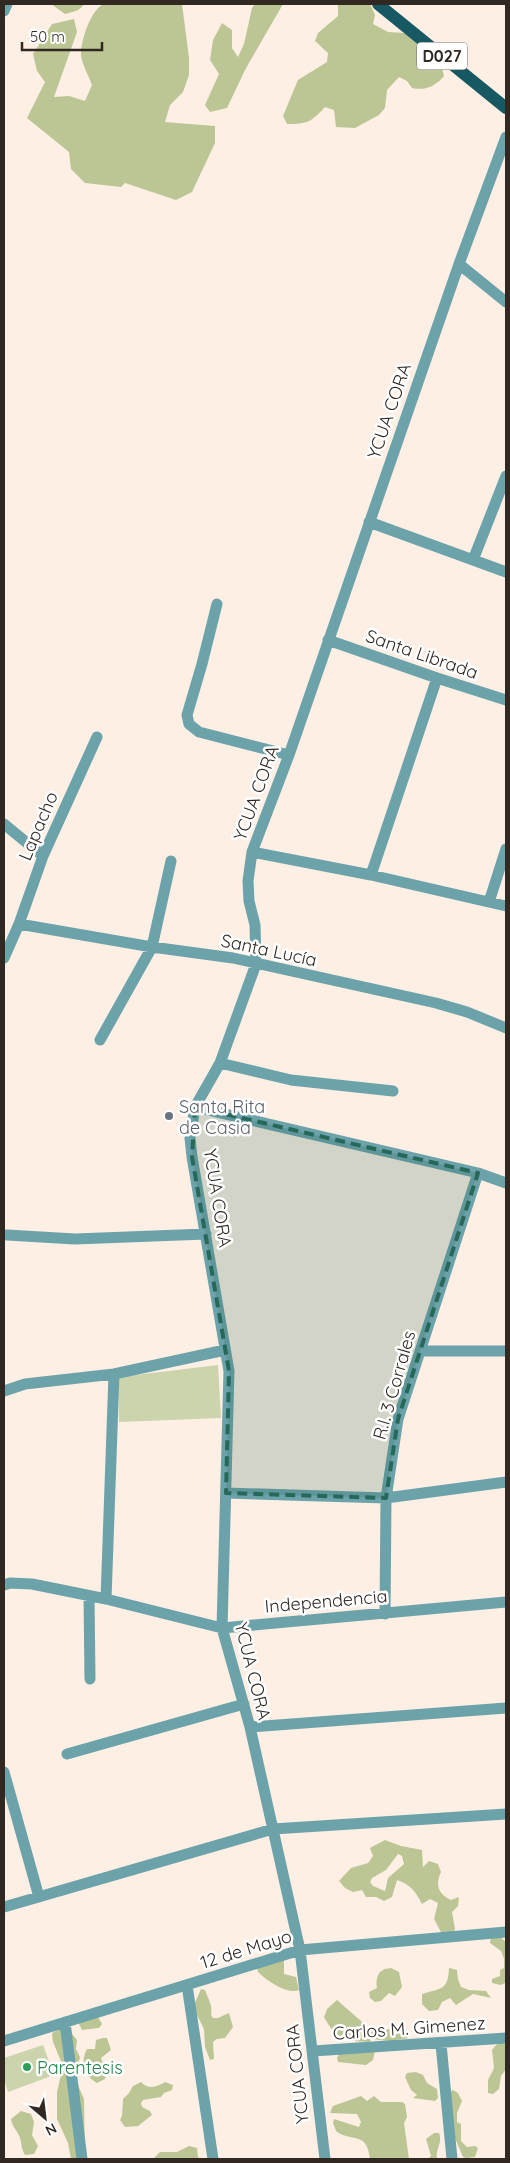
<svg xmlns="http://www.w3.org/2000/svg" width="510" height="2163" viewBox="0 0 510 2163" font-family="Quicksand,sans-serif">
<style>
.green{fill:#cbd4ad}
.forest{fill:#bbc694;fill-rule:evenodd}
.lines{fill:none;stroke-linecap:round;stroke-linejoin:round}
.street{stroke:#6ca2aa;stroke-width:11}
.primary{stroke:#165962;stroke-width:12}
.marked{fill:#266859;fill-opacity:0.2;stroke:#266859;stroke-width:4;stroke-dasharray:10 6;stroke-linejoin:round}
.worship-dot{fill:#6b7280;stroke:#fff;stroke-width:2}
.leisure-dot{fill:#2e9e5b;stroke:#fff;stroke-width:2}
.labels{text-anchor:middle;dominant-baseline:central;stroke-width:5;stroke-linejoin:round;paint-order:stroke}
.shield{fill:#fff;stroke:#6f6864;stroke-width:1}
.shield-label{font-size:16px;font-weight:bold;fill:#312822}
.street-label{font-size:18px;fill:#312822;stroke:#fff}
.worship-label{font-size:18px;fill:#5b616d;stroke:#fff;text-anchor:start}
.leisure-label{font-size:18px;fill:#27864d;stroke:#fff;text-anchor:start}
</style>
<rect width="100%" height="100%" fill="#fdefe4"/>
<path class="green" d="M218 1365 221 1418 119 1422V1377Z
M43 2045 54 2075 8 2092 4 2079V2058Z"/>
<path class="forest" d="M51 4H84C80 11 73 12 65 14Z
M104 4H182L189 58V75L183 92 170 105 165 122 215 126V143L192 192 176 200 125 183 121 187 85 183 71 169 69 152 27 118 45 82 37 71 33 54 52 24 74 19 77 32 54 97 69 96 85 101 92 85C89 76 80 61 81 52 82 38 91 9 104 4Z
M255 4H283L246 68 227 108 210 112 205 105 219 74 210 60 213 40 222 23 232 30V48L238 57 244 44 252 8Z
M338 4H370L375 15 373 24 388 32 405 33 440 59 444 76C436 86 425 91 412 88L407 81 399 77 387 90 385 108 379 115 355 128 336 127 334 110 325 107C311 122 308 124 287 124L283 116 298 80 327 62 328 53 315 41 318 33 338 16Z
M385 1840 401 1846 422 1850 423 1867 429 1861 438 1864 441 1872C435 1885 438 1894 451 1900L459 1897 458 1906 452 1912 455 1929 451 1937 442 1934 434 1919 438 1903 430 1899 422 1904C416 1892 410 1884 397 1880L392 1897 384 1901 376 1897H366L362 1890 353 1892 345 1888 339 1881 351 1868 368 1863 373 1856 370 1848ZM398 1854 402 1856 404 1864 388 1878 385 1891 373 1886 370 1882 372 1878 386 1870Z
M491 1935 500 1937 506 1942 505 1983 501 1985 492 1983V1979L500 1976V1970L504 1968V1959L501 1951 490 1943Z
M281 1958 284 1961V1974L296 1977 299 1990C287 1995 266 1980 258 1972L257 1968Z
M391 1968 399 1972 402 1987 395 1996 389 1993 381 2001 375 2002 370 1998 369 1992 377 1988C376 1984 376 1973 383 1970 385 1968 388 1969 391 1968Z
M449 1968 457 1970 458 1979 461 1987 469 1990 486 1991 491 1998 473 1994 456 2005 450 1998 442 2002 438 2010 429 2011 422 2004V1994C441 1988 448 1991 449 1968Z
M201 1989 205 1990C208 1999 213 2005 211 2015L213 2018H218L229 2013 233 2027 225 2038 217 2039 213 2042 214 2059 210 2060 205 2047 204 2029 196 2013 194 2005Z
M337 2000 369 2028 404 2030 408 2038 390 2041 372 2039 369 2042C343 2041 337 2040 324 2017L327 2009Z
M98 2017 102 2024 99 2028 82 2030 78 2022Z
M60 2029 69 2030 77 2040 76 2049 80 2057 76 2074 77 2083 84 2099 85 2159H71L68 2143 57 2119V2092L63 2066 53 2042 52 2033Z
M103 2038H107L111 2050 101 2058 107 2074 105 2079 97 2083C84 2076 80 2062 87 2049H95L96 2040Z
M502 2043 506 2044V2069L501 2076 499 2089 493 2094 488 2093V2080L494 2068 492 2050 497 2044Z
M375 2051 373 2060 366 2065 338 2062 337 2058 339 2054Z
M416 2072 423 2075 427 2083 437 2089 438 2098 435 2101 413 2098 417 2095 411 2090 405 2077 407 2073Z
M141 2082C148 2090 157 2087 165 2082L173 2085 172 2090 164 2093 161 2097 143 2100 141 2103 142 2107 150 2111 152 2115 138 2126 125 2127 120 2120 122 2116 123 2099 129 2093 133 2086Z
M453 2090 458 2093 462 2101 457 2113V2122L461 2124V2141L467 2147 475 2146 478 2148 475 2157 466 2158 463 2157 453 2133 449 2093Z
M361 2096 367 2101 374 2096 381 2102H402L405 2104 407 2117 404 2123 409 2159H370C367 2130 351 2143 336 2131L333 2123 334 2119 359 2127 361 2122 357 2114 330 2113 333 2106Z
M21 2111 31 2114 34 2122 32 2135 38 2146 34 2154 25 2155C21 2149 22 2145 20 2138 18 2131 12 2127 11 2119Z
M434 2133H439C443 2142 435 2150 437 2159H428L431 2156 426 2139Z
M189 2146 197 2148 198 2157 201 2159H153L160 2152H177Z"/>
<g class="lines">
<path class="street" d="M4 11 7 4
M459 264 506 302
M369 522 506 572
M473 560 506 476
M217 604 202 664 187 715 189 724 199 732 289 755
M328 640 437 678 506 700
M4 824 43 856
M252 852 371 875 506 906
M371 875 437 678
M489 902 506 849
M19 924 152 947 233 958 436 1003 467 1012 506 1028
M4 958 19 924 43 856 97 737
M100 1040 152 947 171 861
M220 1063 291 1080 393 1091
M195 1107 478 1173 506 1183
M7 1235 75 1239 206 1234
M422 1351H506
M4 1391 25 1384 114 1374 225 1350
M226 1493 386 1498 506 1482
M4 1585 10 1583 32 1584 106 1599 222 1628 506 1602
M89 1596 90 1679
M106 1599 114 1374
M385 1614 386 1498 398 1419 478 1173
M250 1727 506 1708
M67 1754 244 1704
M4 1772 39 1897
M4 1907 273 1829 506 1814
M187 1985 213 2159
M65 2022 82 2159
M4 2041 300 1950 506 1932
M441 2044 452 2159
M313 2051 506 2038
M325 2159 300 1950 250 1727 222 1628 229 1371 192 1157 190 1138 195 1107 220 1063 256 964 255 925 249 901 248 881 252 852 289 755 459 264 506 137"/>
<path class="primary" d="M378 4 506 108"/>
</g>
<path class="marked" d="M195 1107 478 1173 398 1419 386 1498 226 1493 229 1371 192 1157Z"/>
<circle class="worship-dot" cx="169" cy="1116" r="5"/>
<circle class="leisure-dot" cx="27" cy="2067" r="5"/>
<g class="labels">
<rect class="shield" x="417" y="42.5" width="50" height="27" rx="4"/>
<g class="shield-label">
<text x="442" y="56">D027</text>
</g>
<g class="street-label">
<text transform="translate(389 411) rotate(-71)">YCUA CORA</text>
<text transform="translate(422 654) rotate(19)">Santa Librada</text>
<text transform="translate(256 793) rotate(-70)">YCUA CORA</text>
<text transform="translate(38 826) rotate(-67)">Lapacho</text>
<text transform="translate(269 950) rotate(12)">Santa Lucía</text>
<text transform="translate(218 1198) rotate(81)">YCUA CORA</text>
<text transform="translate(394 1385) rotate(-74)">R.I. 3 Corrales</text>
<text transform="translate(326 1601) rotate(-5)">Independencia</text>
<text transform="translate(253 1671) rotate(76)">YCUA CORA</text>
<text transform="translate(246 1949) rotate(-17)">12 de Mayo</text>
<text transform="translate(409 2028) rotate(-4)">Carlos M. Gimenez</text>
<text transform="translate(297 2074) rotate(-96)">YCUA CORA</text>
</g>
<g class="worship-label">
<text x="179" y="1106">Santa Rita<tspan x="179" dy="21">de Casia</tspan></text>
</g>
<g class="leisure-label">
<text x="37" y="2067">Parentesis</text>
</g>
</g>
<rect width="510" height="2163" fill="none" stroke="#312822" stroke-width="10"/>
<g transform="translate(45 2118) rotate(152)" stroke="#ffffff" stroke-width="4" paint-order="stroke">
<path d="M0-4L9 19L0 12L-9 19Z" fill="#312822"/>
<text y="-8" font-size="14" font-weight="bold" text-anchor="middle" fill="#312822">N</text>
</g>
<path d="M22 42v8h80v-8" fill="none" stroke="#312822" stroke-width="2.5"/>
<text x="30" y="42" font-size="15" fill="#312822" stroke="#ffffff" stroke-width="4" paint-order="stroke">50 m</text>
</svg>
